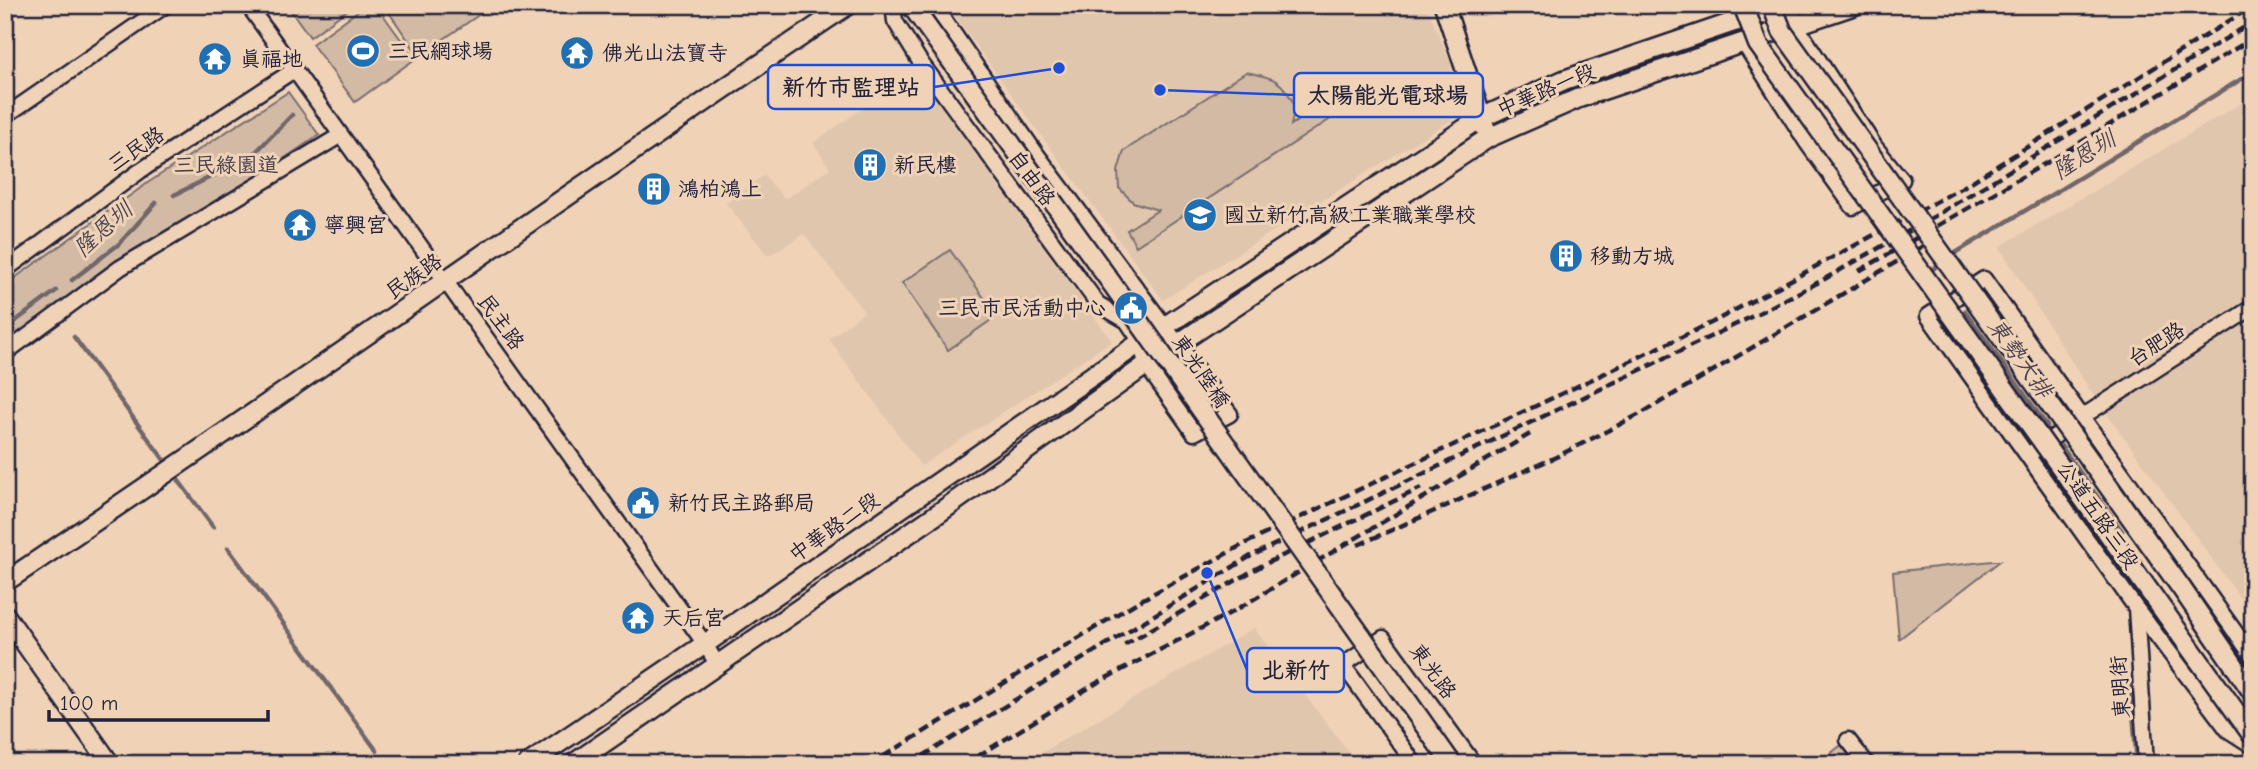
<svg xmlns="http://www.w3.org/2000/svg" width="2258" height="769" viewBox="0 0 2258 769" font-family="'Comic Neue','LXGW WenKai TC',sans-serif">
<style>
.built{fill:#e1c6ae}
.green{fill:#d2baa5;stroke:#7a6e70;stroke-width:2}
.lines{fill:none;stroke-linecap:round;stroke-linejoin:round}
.stream{stroke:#71666b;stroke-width:4.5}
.minor-casing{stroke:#22223b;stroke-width:19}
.tertiary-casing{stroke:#22223b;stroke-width:23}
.minor{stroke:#f0d3b7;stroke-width:14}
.tertiary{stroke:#f0d3b7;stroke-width:18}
.rail{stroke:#22223b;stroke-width:4.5;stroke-dasharray:10 5;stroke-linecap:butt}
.tertiary-bridge-casing{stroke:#22223b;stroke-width:23;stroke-linecap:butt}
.tertiary-bridge{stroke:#f0d3b7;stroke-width:18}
.labels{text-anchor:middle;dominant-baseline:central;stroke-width:6;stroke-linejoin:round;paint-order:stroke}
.poi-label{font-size:21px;fill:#22223b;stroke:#f0d3b7;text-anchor:start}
.street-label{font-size:21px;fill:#22223b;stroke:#f0d3b7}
.park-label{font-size:21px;fill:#454050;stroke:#f0d3b7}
.water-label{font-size:23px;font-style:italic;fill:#4a4453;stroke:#f0d3b7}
.leader{fill:none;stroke:#1d4ed8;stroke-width:2.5}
.callout-dot{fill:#1d4ed8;stroke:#f0d3b7;stroke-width:2.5}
.callout{fill:#f0d3b7;stroke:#1d4ed8;stroke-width:2.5}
.callout-label{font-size:23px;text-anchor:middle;font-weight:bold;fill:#22223b}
</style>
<rect width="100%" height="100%" fill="#f0d3b7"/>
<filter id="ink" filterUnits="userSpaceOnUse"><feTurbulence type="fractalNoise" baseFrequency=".0143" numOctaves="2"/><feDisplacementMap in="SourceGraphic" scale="14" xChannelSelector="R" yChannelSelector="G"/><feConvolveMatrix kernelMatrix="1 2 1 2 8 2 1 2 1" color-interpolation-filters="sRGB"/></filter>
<g filter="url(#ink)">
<path class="built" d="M947 5H1426L1450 61 1458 116 1163 300 1037 130Z
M915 71 1112 341 921 466 829 339 864 312 804 234 768 256 726 203 764 175 785 199 830 168 813 143Z
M2253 96V616L2089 389 1999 247Z
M1254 628 1358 764H1022Z"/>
<path class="green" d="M287 5H354L310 37Z
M366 5H376L415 59 355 102 312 44Z
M384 5H474L480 14 419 56Z
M1246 72C1273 77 1283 80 1295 106L1291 125 1338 94 1346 109 1136 246 1127 230 1158 210 1133 202 1119 188 1118 171 1124 151Z
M288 92 319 135 221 201 108 266 5 346V285L149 182Z
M950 250 997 316 948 350 902 283Z
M1982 287 2140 510 2123 521 1964 300Z
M1992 561H2000L1899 639 1893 572Z
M1848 740 1867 764H1817Z"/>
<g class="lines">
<path class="stream" d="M1812 104 1826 124
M174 195 251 157 292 115
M1949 257 2253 72
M1933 269 1942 262
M72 280 119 244 156 203
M1965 311 2047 426
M5 329 56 291
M74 337 164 460
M2061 446 2122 531
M179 481 213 527
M228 548 377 751
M2131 685 2137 764"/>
<g class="minor-casing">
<path id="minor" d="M248 5 705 644 717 664
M893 5 895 21 919 60 1098 304 1127 321 1141 342 1146 365 1194 433 1230 414 1035 152 934 5
M1730 5 1734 22
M1743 42 1807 143 1853 207 1902 180 1875 147 1796 25 1789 5
M5 116 166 5
M5 270 140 171 294 70
M5 353 120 268 341 135
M2028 455 2082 417 2253 307
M2136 608 2146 764
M2253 657 1984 279 1928 316 2136 608 2228 730 2253 746
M1848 740 1867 764
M1415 764 1343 665 1383 638 1474 764"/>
</g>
<g class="tertiary-casing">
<path id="tertiary" d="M1444 5 1485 128
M5 582C288 393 565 194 848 5
M5 615 110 764
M528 764 705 644 1141 342 1481 118 1564 80 1734 22 1794 5
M573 764 943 510 1146 365 1488 138 1579 98 1855 5"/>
</g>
<use href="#minor" class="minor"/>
<use href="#tertiary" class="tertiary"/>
<path class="rail" d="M1859 271 2058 156 2253 38
M1358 545 1556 457 1642 413 1935 239
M1124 645 1261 566 1421 488
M871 764 1134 604 1244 544 1713 322 1963 187 2253 6
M910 764 1251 556 1743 321 1821 281 1935 216 2253 22
M965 764 1095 684 1234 611 1530 434"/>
<g class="tertiary-bridge-casing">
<path id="tertiary-bridge" d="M911 5 1110 281 1452 764
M1743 5 1758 44 2253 736
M1772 5 1782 31 2182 589 2253 693"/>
</g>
<use href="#tertiary-bridge" class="tertiary-bridge"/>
</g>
</g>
<defs>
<g id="stadium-disc" transform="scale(1.75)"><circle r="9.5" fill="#1f6fb2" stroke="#f0d3b7"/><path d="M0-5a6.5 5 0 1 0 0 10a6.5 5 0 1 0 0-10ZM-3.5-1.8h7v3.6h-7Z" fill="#fff"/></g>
<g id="temple-disc" transform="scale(1.75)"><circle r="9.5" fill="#1f6fb2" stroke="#f0d3b7"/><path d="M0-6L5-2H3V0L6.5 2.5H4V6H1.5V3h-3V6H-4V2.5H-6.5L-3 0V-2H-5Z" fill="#fff"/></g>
<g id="building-disc" transform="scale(1.75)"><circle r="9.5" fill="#1f6fb2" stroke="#f0d3b7"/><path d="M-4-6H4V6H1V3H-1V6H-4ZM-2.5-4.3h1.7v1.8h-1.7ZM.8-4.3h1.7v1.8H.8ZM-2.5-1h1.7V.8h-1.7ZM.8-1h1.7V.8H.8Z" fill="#fff"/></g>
<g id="school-disc" transform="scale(1.75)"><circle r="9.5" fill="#1f6fb2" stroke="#f0d3b7"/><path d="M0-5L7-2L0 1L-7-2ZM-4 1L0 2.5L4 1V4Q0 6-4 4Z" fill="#fff"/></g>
<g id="civic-disc" transform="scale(1.75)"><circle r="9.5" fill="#1f6fb2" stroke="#f0d3b7"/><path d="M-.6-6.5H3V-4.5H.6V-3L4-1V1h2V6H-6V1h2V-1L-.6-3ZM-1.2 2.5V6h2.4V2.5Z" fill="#fff"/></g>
</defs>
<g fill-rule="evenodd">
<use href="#stadium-disc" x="363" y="51"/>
<use href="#temple-disc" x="577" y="53"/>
<use href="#temple-disc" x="215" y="59"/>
<use href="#building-disc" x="870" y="165"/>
<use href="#building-disc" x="654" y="189"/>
<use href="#school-disc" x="1200" y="215"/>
<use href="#temple-disc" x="300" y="225"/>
<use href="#building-disc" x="1566" y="256"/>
<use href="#civic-disc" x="1131" y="308"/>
<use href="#civic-disc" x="643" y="503"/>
<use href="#temple-disc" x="638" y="618"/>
</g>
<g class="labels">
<g class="poi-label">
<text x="388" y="51">三民網球場</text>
<text x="602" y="53">佛光山法寶寺</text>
<text x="240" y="59">真福地</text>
<text x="894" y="165">新民樓</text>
<text x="678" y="189">鴻柏鴻上</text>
<text x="1224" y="215">國立新竹高級工業職業學校</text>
<text x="324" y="225">寧興宮</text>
<text x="1590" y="256">移動方城</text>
<text x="1106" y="308" text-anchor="end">三民市民活動中心</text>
<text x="668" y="503">新竹民主路郵局</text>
<text x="662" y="618">天后宮</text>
</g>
<g class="street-label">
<text transform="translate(1546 90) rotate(-23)">中華路一段</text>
<text transform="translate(136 149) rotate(-34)">三民路</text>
<text transform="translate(1032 178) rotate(54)">自由路</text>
<text transform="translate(414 276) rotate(-35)">民族路</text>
<text transform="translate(501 322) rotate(54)">民主路</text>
<text transform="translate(2156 344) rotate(-33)">台肥路</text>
<text transform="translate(1201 371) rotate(55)">東光陸橋</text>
<text transform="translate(2098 515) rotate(55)">公道五路三段</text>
<text transform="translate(834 527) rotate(-35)">中華路二段</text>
<text transform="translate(1433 671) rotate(54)">東光路</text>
<text transform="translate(2120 687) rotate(-94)">東明街</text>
</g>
<g class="park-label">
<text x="226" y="165">三民綠園道</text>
</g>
<g class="water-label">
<text transform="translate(2084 155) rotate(-32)">隆恩圳</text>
<text transform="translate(103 229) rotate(-42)">隆恩圳</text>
<text transform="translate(2020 358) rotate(54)">東勢大排</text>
</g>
</g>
<path class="leader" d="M1059 68L934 87M1160 90L1294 95M1207 573L1247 670"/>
<g class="callout-dot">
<circle cx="1059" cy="68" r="7"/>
<circle cx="1160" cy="90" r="7"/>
<circle cx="1207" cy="573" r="7"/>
</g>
<g class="callout">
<rect x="768" y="65" width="166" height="44" rx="7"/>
<rect x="1294" y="73" width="189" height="44" rx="7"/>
<rect x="1247" y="648" width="97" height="44" rx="7"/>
</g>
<g class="callout-label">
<text x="851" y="95">新竹市監理站</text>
<text x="1388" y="103">太陽能光電球場</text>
<text x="1296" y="678">北新竹</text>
</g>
<rect width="2258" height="769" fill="none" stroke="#f0d3b7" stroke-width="28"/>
<rect x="14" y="14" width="2230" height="741" fill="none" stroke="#22223b" stroke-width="2.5" filter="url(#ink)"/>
<path d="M49 710v10h219v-10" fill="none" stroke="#22223b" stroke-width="3.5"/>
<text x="60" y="710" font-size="21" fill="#22223b" stroke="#f0d3b7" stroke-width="5" paint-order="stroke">100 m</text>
</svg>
